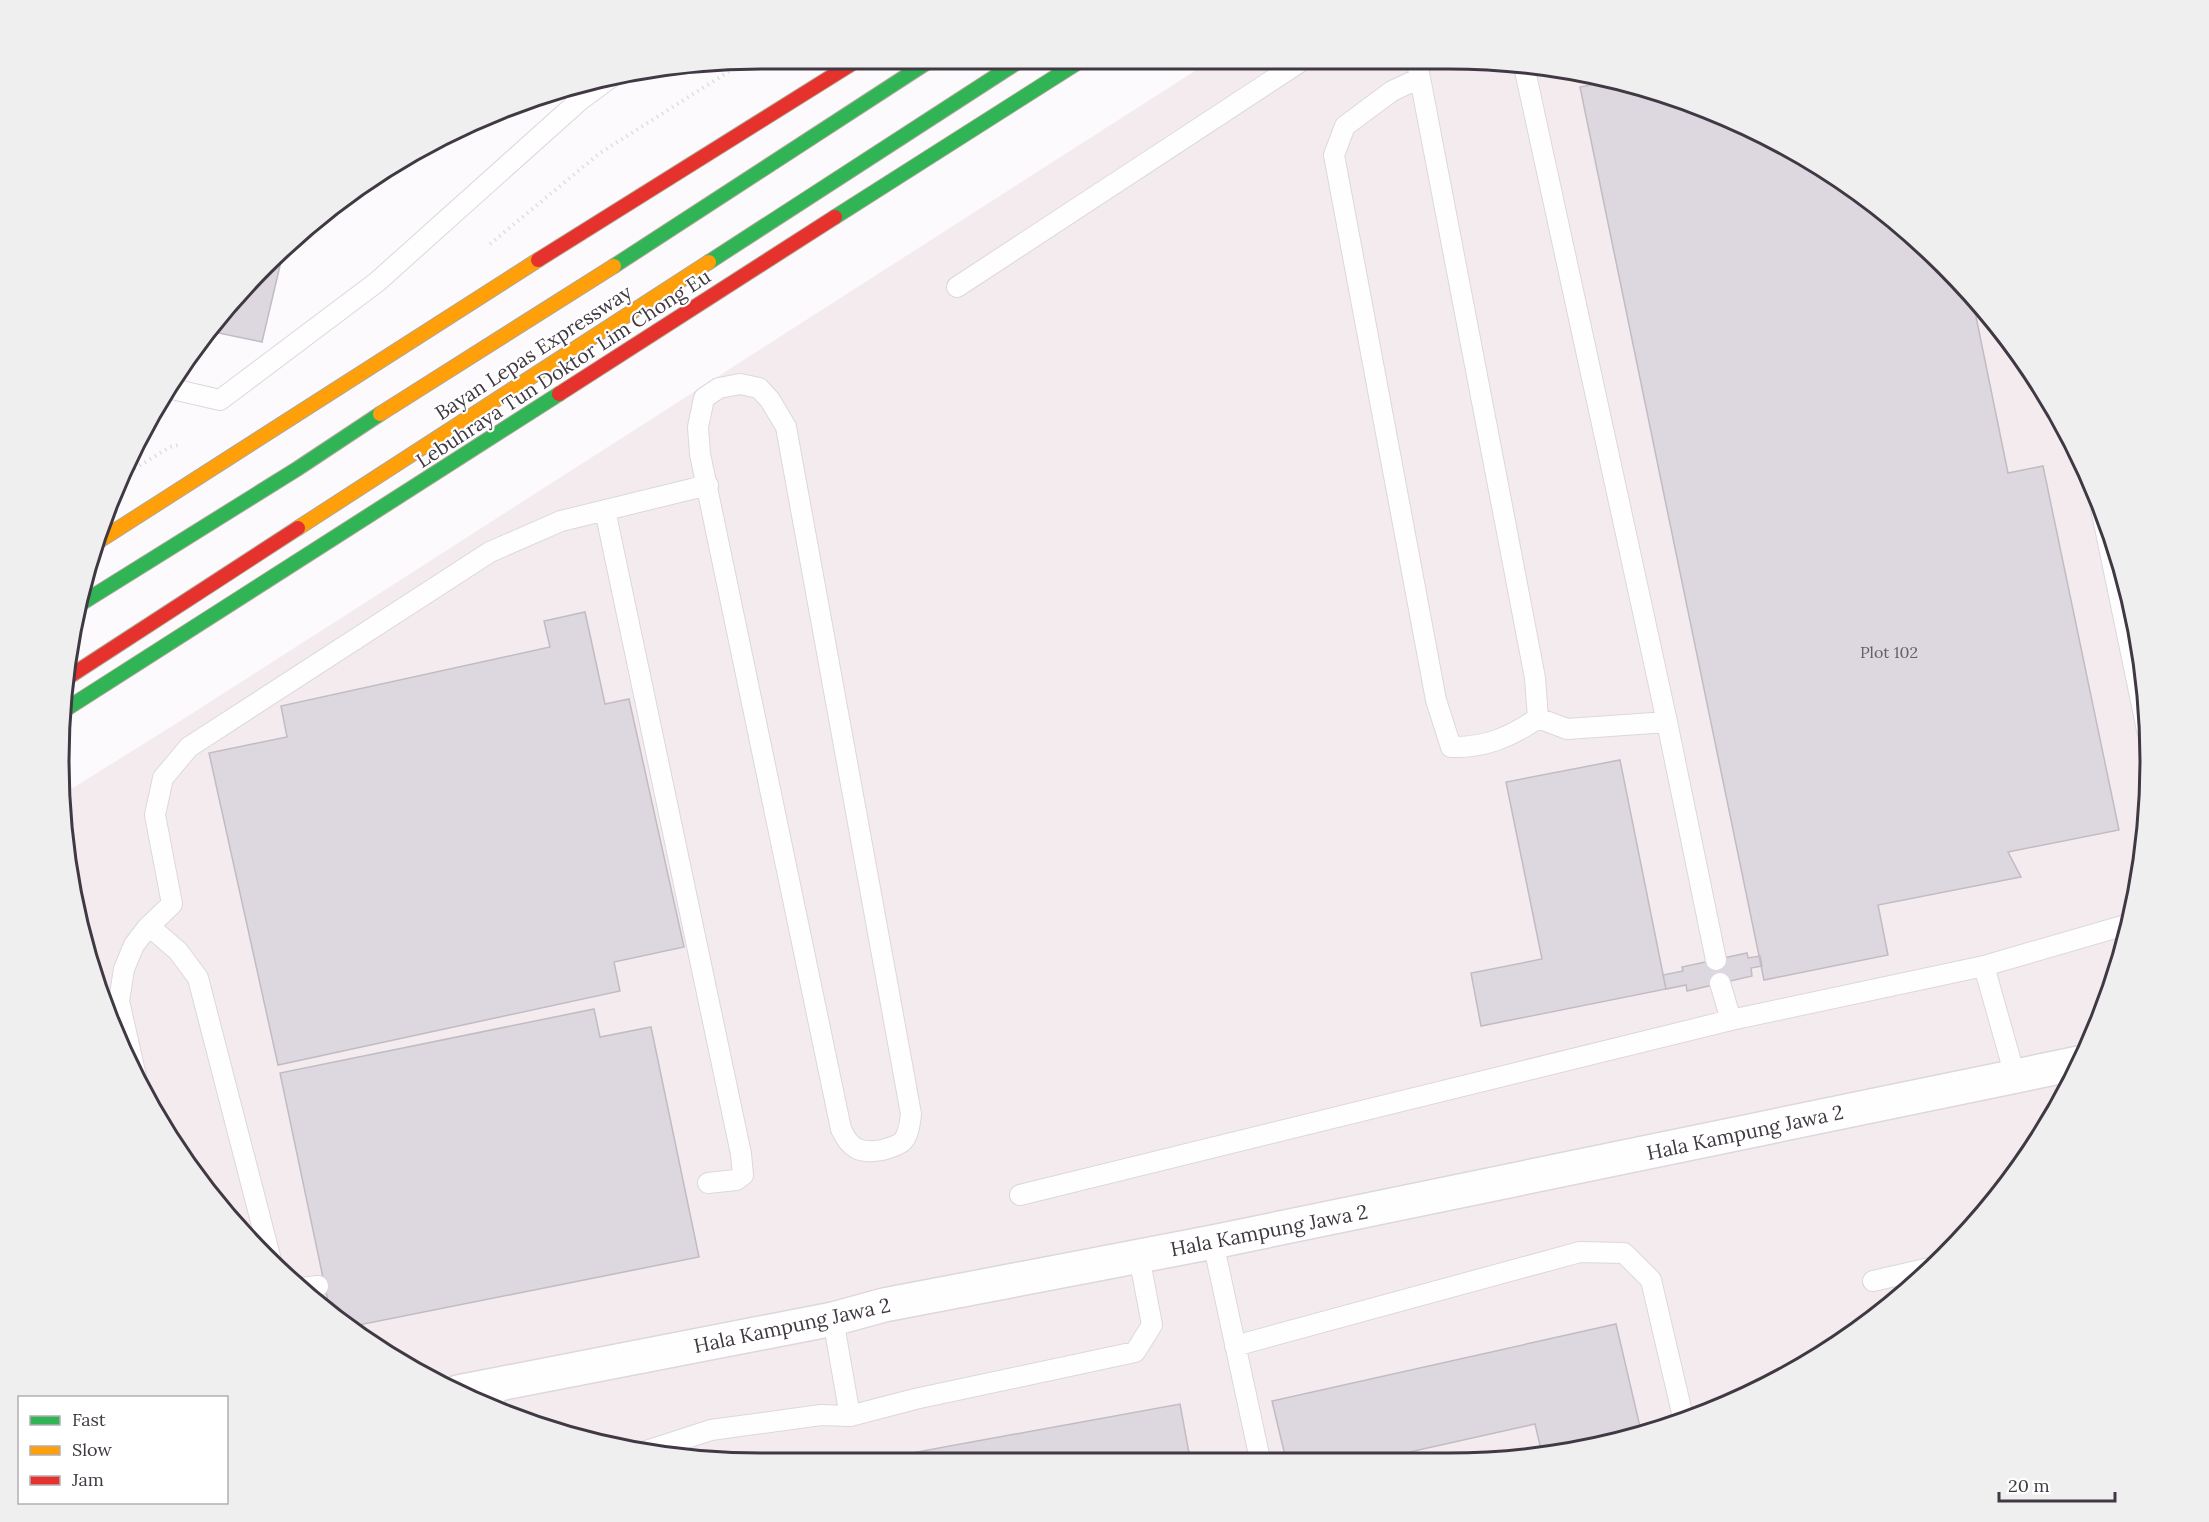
<svg xmlns="http://www.w3.org/2000/svg" width="2209" height="1522" viewBox="0 0 2209 1522" font-family="Lora,serif">
<style>
.industrial{fill:#f4ebee}
.building{fill:#ddd7df;stroke:#c1bcc3;stroke-width:1.5}
.lines{fill:none;stroke-linecap:round;stroke-linejoin:round}
.lane-casing{stroke:#dcd7de;stroke-width:22}
.street-casing{stroke:#dcd7de;stroke-width:36}
.fast-casing{stroke:#afa798;stroke-width:16}
.slow-casing{stroke:#afa798;stroke-width:16}
.jam-casing{stroke:#afa798;stroke-width:16}
.path{stroke:#e0dfe0;stroke-width:4;stroke-dasharray:1.5 4.5;stroke-linecap:butt}
.lane{stroke:#fffeff;stroke-width:20}
.street{stroke:#fffeff;stroke-width:33}
.fast{stroke:#30b455;stroke-width:14}
.slow{stroke:#ff9f0a;stroke-width:14}
.jam{stroke:#e5322d;stroke-width:14}
.labels{text-anchor:middle;dominant-baseline:central;stroke-width:4.5;stroke-linejoin:round;paint-order:stroke}
.number-label{font-size:16px;fill:#676069}
.street-label{font-size:20px;fill:#403842;stroke:#fff}
.rim{fill:none;stroke:#403842;stroke-width:3}
</style>
<rect width="100%" height="100%" fill="#fcfafd"/>
<path class="industrial" d="M1215 58H1448L1585 72 1759 131 1875 203 1945 265 2032 371 2097 492 2137 624 2150 761 2137 898 2097 1030 2032 1152 1944 1258 1875 1319 1759 1391 1585 1450 1448 1464 761 1463 624 1450 492 1410 370 1345 264 1257 177 1152 131 1072 72 898 60 796 177 723Z"/>
<path class="building" d="M1610 81 1759 131 1875 203 1945 265 1972 297 2008 473 2043 466 2119 830 2008 852 2021 877 1878 905 1888 955 1764 980 1580 87Z
M283 253 262 342 209 331 233 298Z
M585 612 605 704 629 699 684 947 614 962 620 991 278 1065 209 753 287 737 281 706 550 647 544 621Z
M1620 760 1666 989 1481 1026 1471 973 1542 959 1506 782Z
M1747 953 1748 958 1760 956 1762 966 1751 968 1752 976 1687 991 1686 985 1666 989 1663 975 1683 971 1682 967Z
M594 1009 600 1037 651 1027 699 1257 349 1327 330 1311 280 1073Z
M1616 1324 1641 1431 1585 1450 1542 1454 1535 1424 1356 1464H1287L1272 1401Z
M1180 1404 1191 1464H885L884 1458Z"/>
<g class="lines">
<g class="lane-casing">
<path id="lane" d="M1416 58 1420 78
M1524 66 1667 722 1716 960
M1420 78 1535 678 1538 718C1511 737 1485 748 1451 747L1436 700 1334 155 1345 126 1392 91Z
M957 287 1306 58
M740 384 759 388 770 400 786 427 911 1114C910 1122 909 1134 903 1141 898 1146 889 1148 882 1150 860 1154 850 1149 841 1129L700 454 698 427 704 398 719 388Z
M168 388 220 400 377 282 579 101 610 78
M2098 494 2147 730
M605 510 741 1154 743 1175 736 1180 708 1183
M1538 718 1567 729 1667 722
M149 926 178 951 198 978 272 1264
M1984 966 2015 1076
M1720 983 1731 1020
M138 1085 119 1001 124 969 134 945 147 928 172 904 155 815 163 778 189 747 490 552 561 521 708 485
M1020 1195 1731 1020 1984 966 2129 924
M1213 1242 1261 1464
M1873 1281 1934 1267
M302 1288 318 1286
M1235 1346 1580 1252 1624 1253 1651 1280 1683 1417
M493 1385 495 1411
M850 1416 915 1399 1135 1352 1152 1325 1139 1256
M643 1452 711 1430 821 1415 850 1416 833 1319"/>
</g>
<g class="street-casing">
<path id="street" d="M458 1392 833 1319 884 1305 1213 1242 2079 1063"/>
</g>
<g class="fast-casing">
<path id="fast" d="M835 217 1085 58
M709 262 1024 58
M614 266 934 58
M82 603 297 469 380 414
M63 711 559 394"/>
</g>
<g class="slow-casing">
<path id="slow" d="M380 414 614 266
M298 528 709 262
M99 541 538 260"/>
</g>
<g class="jam-casing">
<path id="jam" d="M538 260 861 58
M559 394 835 217
M64 680 298 528"/>
</g>
<path class="path" d="M490 244 600 153 747 60
M119 478 170 447 178 445"/>
<use href="#lane" class="lane"/>
<use href="#street" class="street"/>
<use href="#fast" class="fast"/>
<use href="#slow" class="slow"/>
<use href="#jam" class="jam"/>
</g>
<g class="labels">
<g class="number-label">
<text x="1889" y="652">Plot 102</text>
</g>
<g class="street-label">
<text transform="translate(533 352) rotate(-33)">Bayan Lepas Expressway</text>
<text transform="translate(563 368) rotate(-33)">Lebuhraya Tun Doktor Lim Chong Eu</text>
<text transform="translate(1745 1132) rotate(-12)">Hala Kampung Jawa 2</text>
<text transform="translate(1269 1230) rotate(-11)">Hala Kampung Jawa 2</text>
<text transform="translate(792 1325) rotate(-12)">Hala Kampung Jawa 2</text>
</g>
</g>
<path d="M0 0H2209V1522H0ZM761 69H1448A692 692 0 0 1 2140 761V761A692 692 0 0 1 1448 1453H761A692 692 0 0 1 69 761V761A692 692 0 0 1 761 69Z" fill="#f0eff0" fill-rule="evenodd"/>
<path class="rim" d="M761 69H1448A692 692 0 0 1 2140 761V761A692 692 0 0 1 1448 1453H761A692 692 0 0 1 69 761V761A692 692 0 0 1 761 69Z"/>
<rect x="18" y="1396" width="210" height="108" fill="#ffffff" stroke="#b3afb3" stroke-width="1.5"/>
<rect x="30" y="1416" width="30" height="9" fill="#30b455" stroke="#b3afb3" stroke-width="1.5"/>
<text x="72" y="1426" font-size="18" fill="#403842">Fast</text>
<rect x="30" y="1446" width="30" height="9" fill="#ff9f0a" stroke="#b3afb3" stroke-width="1.5"/>
<text x="72" y="1456" font-size="18" fill="#403842">Slow</text>
<rect x="30" y="1476" width="30" height="9" fill="#e5322d" stroke="#b3afb3" stroke-width="1.5"/>
<text x="72" y="1486" font-size="18" fill="#403842">Jam</text>
<path d="M1999 1492v9h116v-9" fill="none" stroke="#403842" stroke-width="3"/>
<text x="2008" y="1492" font-size="18" fill="#403842" stroke="#ffffff" stroke-width="4.5" paint-order="stroke">20 m</text>
</svg>
